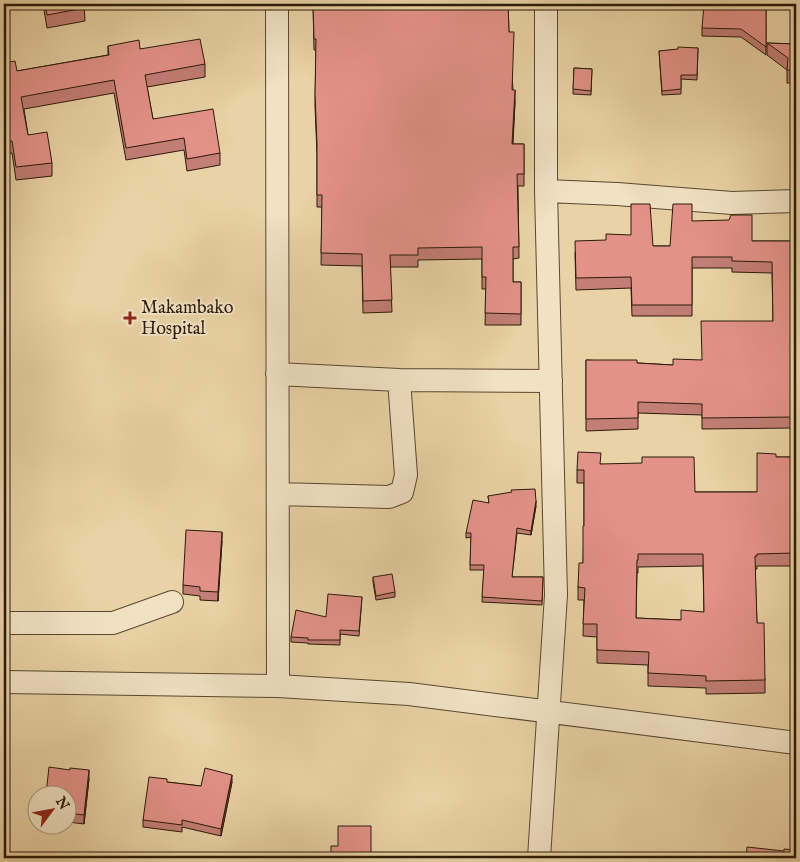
<svg xmlns="http://www.w3.org/2000/svg" width="800" height="862" viewBox="0 0 800 862" font-family="'IM FELL English',serif">
<style>
.lines{fill:none;stroke-linecap:round;stroke-linejoin:round}
.minor-casing{stroke:#5a4831;stroke-width:24}
.minor{stroke:#f1e2c4;stroke-width:22}
.wall{fill:#c37e75;stroke:#2b1a0a;fill-rule:evenodd}
.shaded-wall{fill:#9f665f;stroke:#2b1a0a}
.building{fill:#e39288;stroke:#2b1a0a;fill-rule:evenodd}
.poi-dot{fill:#8f2418;stroke:#f1e2c4;stroke-width:2}
.labels{text-anchor:middle;dominant-baseline:central;stroke-width:4;stroke-linejoin:round;paint-order:stroke}
.poi-label{font-size:18px;fill:#2b1a0a;stroke:#f1e2c4;text-anchor:start}
</style>
<rect width="100%" height="100%" fill="#e9d2a5"/>
<filter id="stains"><feTurbulence type="fractalNoise" baseFrequency=".004" numOctaves="4"/><feColorMatrix values="0 0 0 0 .2 0 0 0 0 .09 0 0 0 0 .02 0 0 0 .5 -.17"/></filter>
<radialGradient id="worn" r=".72"><stop offset=".6" stop-color="#630" stop-opacity="0"/><stop offset="1" stop-color="#630" stop-opacity=".3"/></radialGradient>
<g class="lines">
<g class="minor-casing">
<path id="minor" d="M277 4 278 686
M546 191 617 194 732 203 796 201
M277 374 399 380 551 381
M278 494 389 497 402 492 406 475 399 380
M4 623H113L172 602
M4 682 278 686 409 694 796 743
M539 858 556 595 546 191V4"/>
</g>
<use href="#minor" class="minor"/>
</g>
<path class="wall" d="M43 4H84L85 21 47 28Z
M313 4H508L509 32 513 90 515 102 513 144H524V186H518L519 258 513 259V282H521V325H485L486 289H482V259L418 260V267H390L392 312 363 313 362 266 321 265 322 207H317V154L315 106 316 50H314Z
M766 4V55L741 37 702 36V28Z
M767 43 796 44V83H787V70L767 55Z
M108 46 140 49 205 64V77L147 87 153 119 220 153V165L187 171 184 150 126 160 114 93 24 109 28 135 52 163V176L16 180 12 153 4 154V63L17 71 108 55Z
M698 48 697 80 681 79V94L662 95 659 51Z
M574 68 592 69 591 95 573 94Z
M692 221 752 241H796V286H795V321H796V428L702 429V415L638 413V429L586 431V360L673 365 702 360 773 321 772 273 732 272V268H692V316H632L631 288 576 290 575 252 653 246H670Z
M776 457H796V566H757V569H755L757 623 765 680V693L706 694V688L648 686V665L597 663V637L583 636 584 600H578V587L583 563 584 526V483H577V470L601 464 695 492H757ZM703 566 704 612 681 620 636 618 637 573H638V567Z
M488 496 536 506 531 535 517 533 512 577H543L542 605 482 602 484 570H470L471 537 466 538V533L489 503Z
M222 541 218 601 200 600V596L183 594V585Z
M373 577 395 592V597L376 600 373 582Z
M362 597 359 636 340 634V645L308 644V643L291 642V637Z
M70 770 89 779 84 824 68 822V794Z
M167 782 201 786 232 782 221 836 182 827V832L143 827V820Z"/>
<path class="shaded-wall" d="M515 90V102L512 155V144Z
M536 501V506L531 535V531Z
M222 532V541L218 601V592Z
M89 770V779L84 824V815Z
M232 775V782L221 836V829Z"/>
<path class="building" d="M45 4H84L85 8 47 15Z
M313 4H508L509 32H514L512 90H515L512 144H524V174H517L519 247H513V282H521V314L485 313 486 277H482V247L418 248V255H390L392 300 363 301 362 254 321 253 322 195H317V144L315 94 316 39H314Z
M704 4H766V47L741 29 702 28Z
M200 39 205 64 145 75 153 119 213 109 220 153 187 159 184 138 126 148 114 80 21 97 28 135 47 132 52 163 16 167 12 141 4 142V63L15 61 17 71 109 55 108 46 139 40 140 49Z
M767 43 796 44V70H787L788 58Z
M678 47 698 48 697 75H681V89L662 91 659 51 678 49Z
M574 68 592 69 591 91 573 89Z
M631 204H650L653 246H670L673 204H692V221L729 220 731 215H752V241H796V275H795V321H796V417L702 418V404L638 402V418L586 419V360H637V363L673 365V359L702 360 701 321H773L772 262 732 261V257H692V305H632L631 277 576 278 575 241 606 240V234L631 235Z
M578 452 601 453 600 464 642 463V457H694L695 492H757V453L776 454V457H796V553L757 554V556H755L757 623H764L765 680 706 681V676L648 673 649 652 597 650V624H583L585 588 578 587 579 563H583V526H584V470H577ZM638 554H703L704 612 681 610V620L636 618 637 560H638Z
M535 489 536 501 531 531 517 528 512 577H543L542 601 482 597 484 565H470L471 533H466L473 500 489 503 488 496 512 492 511 490Z
M186 530 222 532 218 592 200 591V587L183 585Z
M392 574 395 592 376 596 373 577Z
M328 594 362 597 359 631 340 630V640H308V638L291 637 296 610 326 617Z
M49 767 70 770V768L89 770 84 815 68 813V794H46Z
M205 768 232 775 221 829 182 820V825L143 820 149 777 167 779V782L201 786Z
M338 826H371V858H331V846H338Z
M747 847 784 851V849L796 850V858H746Z
M714 856 735 858H714Z"/>
<path class="poi-dot" d="M127.5 310.5h5v5h5v5h-5v5h-5v-5h-5v-5h5z"/>
<g class="labels">
<g class="poi-label">
<text x="141" y="308">Makambako<tspan x="141" dy="21">Hospital</tspan></text>
</g>
</g>
<rect width="800" height="862" fill="none" stroke="#e9d2a5" stroke-width="20"/>
<rect x="5" y="5" width="790" height="852" fill="none" stroke="#2b1a0a" stroke-width="2.5"/>
<rect x="10" y="10" width="780" height="842" fill="none" stroke="#2b1a0a"/>
<g transform="translate(52 810) rotate(58)"><circle r="24" fill="#f1e2c4" stroke="#a2927a"/>
<path d="M0-4L9 19L0 12L-9 19Z" fill="#8f2418"/>
<text y="-8" font-size="14" font-weight="bold" text-anchor="middle" fill="#2b1a0a">N</text>
</g>
<rect width="100%" height="100%" filter="url(#stains)"/>
<rect width="100%" height="100%" fill="url(#worn)"/>
</svg>
